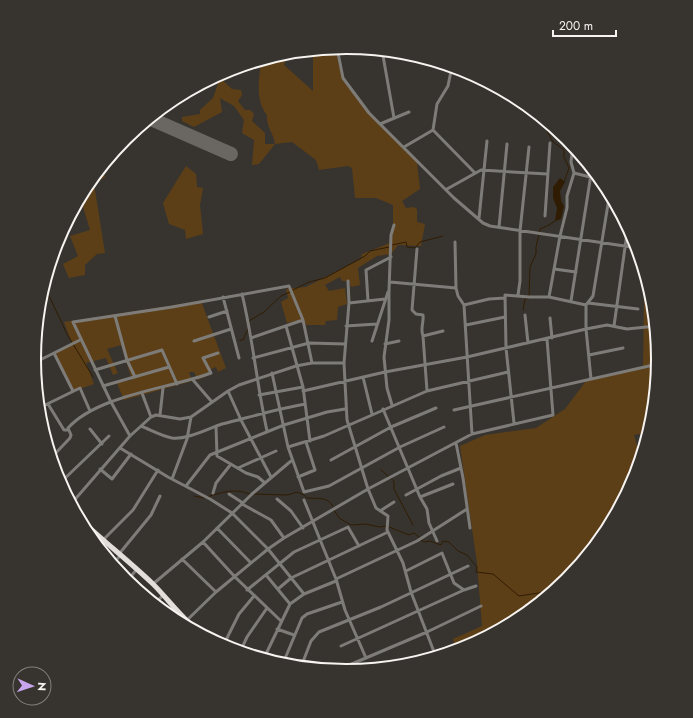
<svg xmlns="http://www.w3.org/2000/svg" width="693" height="718" viewBox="0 0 693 718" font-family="Jost,sans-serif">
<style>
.built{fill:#423a30}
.green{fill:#5d3f17}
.water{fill:#301c02}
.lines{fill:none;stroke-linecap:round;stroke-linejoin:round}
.stream{stroke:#301c02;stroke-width:1}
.runway{stroke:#6a6762;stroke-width:14}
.minor{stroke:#7e7c79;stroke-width:3}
.highway{stroke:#e3ded9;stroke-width:5}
.rim{fill:none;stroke:#f6f3f0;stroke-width:2}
</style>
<rect width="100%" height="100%" fill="#37342f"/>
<path class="built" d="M153 115 235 151 232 158 145 122Z"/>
<path class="green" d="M319 49 337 55 342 79 369 114 417 162 420 189 402 201 406 208 413 207 417 209V222L425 224 421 246 398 245 391 254 377 256 358 268 360 285 351 287 349 281H342L340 277 325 285 329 291 345 288 347 304 338 307 337 320 326 321 325 325H306L304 319 287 323 281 302 288 298 286 289 306 287 361 259 362 254 390 243 393 234V205L376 198H355L352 168 348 166 319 170 316 160 292 142 275 144 259 164 252 165 254 140 242 133 244 120 234 106 220 98 222 112 194 127 182 121V117L200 114V110L213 98 220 78 232 89 241 90 242 95 238 101 245 110H250L254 114 252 121 265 133V144H275C274 134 266 127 267 115 255 101 259 79 261 61L287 52 284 65 313 91V50Z
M186 166 196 174 197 187 203 188 200 205 203 234 186 239 185 230 169 224 163 203Z
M102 167 105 177 94 184 105 253 97 254 85 265V275L69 278 63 264 78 256 70 236 90 230 83 207 87 186 96 180 95 176Z
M645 273C660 320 664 384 649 432L634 435 641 459 635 479 606 533 567 580 520 619 466 648 456 651 453 639 482 626 477 563 460 446 485 435 536 428 565 409 586 381 643 366C644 335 643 304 645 273Z
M201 301 226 368 218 372 216 367 211 369V374L198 380 194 372H189L192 381 124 400 117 383 132 380 121 345 107 349 118 373 113 375 106 358 86 363 94 384 74 391 55 353 72 343 64 322Z"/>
<path class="water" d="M560 178 565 182 560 191 561 201 564 206 561 219 555 221 557 208 553 198V187Z"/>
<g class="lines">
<path class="stream" d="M547 121V131L553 142 564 150V157L569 168 564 182
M392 245 406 242 407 247 415 248 420 242 443 236
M44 285 67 334 93 377
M293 290 309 282 325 278 365 256 370 251 389 247
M523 310 525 299 529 298 530 267 536 254V247L540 229 549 225 558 219
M249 321 264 312 281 296 290 292
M240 340H243L248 329
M381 470 394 481V489L413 525
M253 494 288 495 297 492 304 495 307 498C316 499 329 496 333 507
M194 496 204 498
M207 497C223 492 234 488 250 494
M334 510 339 518 351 525 366 524 379 527 386 526
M389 527 409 535 414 533 420 538
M421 540 425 542 430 541 441 545 443 541 449 542 458 551 467 555 477 567 476 572 493 574 519 596 545 592 547 597"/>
<path class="runway" d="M149 118 231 154"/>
<path class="minor" d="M324 49 338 53 343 78 369 113 454 198 483 223 490 226 638 248
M382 50 394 118
M383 55 394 52 415 55
M380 124 409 112
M433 130 475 173
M404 147 433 130 437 104 448 86 452 66
M574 173 590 177
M447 189 481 170 547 174
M545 216 550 143
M479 218 487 141
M499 227 507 144
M455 242 456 288 458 296 464 305 472 434
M417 249 412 310 416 314 423 315C424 323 420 328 423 336L427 391
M554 269 576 272
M348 281 349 303 344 363 347 420 368 489 376 508 388 516 387 530 403 563 411 592 436 657
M390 282 456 288
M242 294C253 339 257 386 267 431
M518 295 520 281V231L529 147
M223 297 239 358
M549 297 560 236 567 208V196L574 173 571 162 573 145
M368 301 366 270 391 257
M571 301 592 168
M349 303 385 299
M588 303 638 309
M464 305 489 299 505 298
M525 315 528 343
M115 316 127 360 135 377
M209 317 227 311
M550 318 552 338
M466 325 505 317
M286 326 303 387 310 441
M346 326 377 324
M614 326 628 226
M423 336 443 331
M251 338 303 320
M194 341 231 329
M372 341 388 292
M385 344 399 341
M35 348 42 359
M54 353 73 391
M589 355 623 348
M253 358 309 343 345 344
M34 363 80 340
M95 370 162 350 177 384
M272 373 288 447 304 492 329 486 400 447 444 427
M363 377 372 414
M591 379 586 329 607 325 627 329 656 326
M193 380 212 402
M103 386 169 367
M653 386H656
M228 391 241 420 271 477
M303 391 385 372 467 357 586 329V305L593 296 610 192
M142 393 151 417
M259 395 303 387
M48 404 64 430H68
M392 405 387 388 384 357 389 320V291L391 235 394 225
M39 408 80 388 90 411
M383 409 420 497 427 509 429 523 437 541
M454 410 658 364
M160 415 163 388
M514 423 506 348 505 295 529 297H549L586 305
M141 426C151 430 162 436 172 438 187 440 209 428 222 424 250 417 277 409 305 404
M216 426 217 456 246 473 258 477 265 483
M90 429 102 444
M130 436 111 402 73 322 172 307 289 286 303 320 312 363
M456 443 463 478 470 528
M288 447 324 436 427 391 508 372
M120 448 168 477 210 499 232 513 268 549 304 594
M51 458 70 438 71 435 68 428C98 395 168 389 211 373L203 358 218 353
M331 460 391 427 436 408
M238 468 276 451
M100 469 112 479 131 454
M298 477 315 470 306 442
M172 479 187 439 191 417
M60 483 109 436
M186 486 210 455 284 425 327 412 345 409
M213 493 216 483 231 464
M229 494 243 503
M406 495 441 476 461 468
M420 497 453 484
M277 499 291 511 303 528
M304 500 336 579 345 610 366 658
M71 504 130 436 151 417 156 415 180 419 191 417 228 391 239 385 296 366 312 363H344
M242 504 271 520 284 538
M380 511 394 502
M217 528 251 563
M103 540 133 510 158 470
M203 542 235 577 281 621
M119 554 151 515 160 496
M182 559 216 592
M112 564 121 555
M406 571 442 553 454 583 464 590
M266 575 290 604
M336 579 417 541 467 509
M127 581 137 569
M153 584 203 542 252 494 291 461
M278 589 291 578 388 532
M247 590 294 552 348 527 359 546
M155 604 163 595
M169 615 176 609
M183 624 216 592 268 549 284 538 368 489 472 434 553 415 547 339
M277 629 294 635
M224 644 239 614 254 596
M341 646 464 590 476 586
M241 650 247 637 267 608
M265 656 290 604 304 594 336 581
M284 661 302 618 307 614 342 602
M403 666 434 652
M301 667 311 641 319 632 381 607 468 566
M344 671 347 666 427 632 481 606"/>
<path class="highway" d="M79 518C103 541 129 561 153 584 171 602 185 624 208 636 237 652 269 656 300 667"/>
</g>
<path d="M0 0H693V718H0ZM41 359a305 305 0 1 1 610 0a305 305 0 1 1-610 0Z" fill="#37342f" fill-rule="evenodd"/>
<path class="rim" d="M41 359a305 305 0 1 1 610 0a305 305 0 1 1-610 0Z"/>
<g transform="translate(32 686) rotate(93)"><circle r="19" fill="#37342f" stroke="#83807c"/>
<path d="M0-3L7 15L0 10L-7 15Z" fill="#c9a5ee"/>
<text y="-6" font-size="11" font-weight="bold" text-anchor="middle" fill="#f6f3f0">N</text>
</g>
<path d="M553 30v6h63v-6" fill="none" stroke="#f6f3f0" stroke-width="2"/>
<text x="559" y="30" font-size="12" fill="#f6f3f0" stroke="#37342f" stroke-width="3" paint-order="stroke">200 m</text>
</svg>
